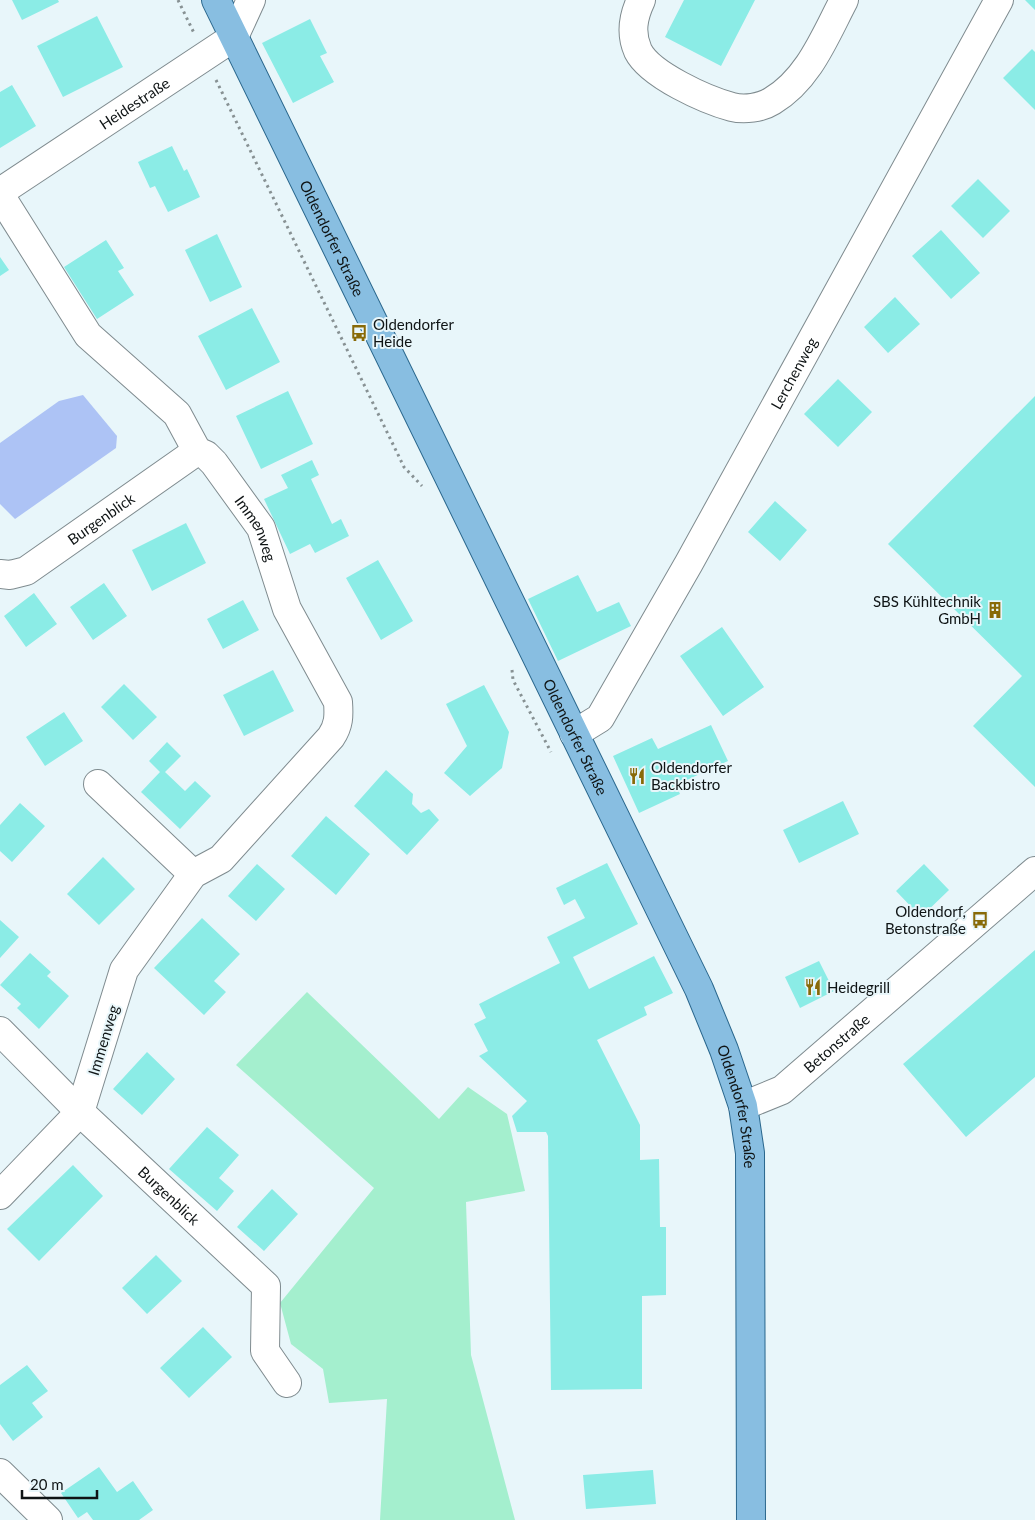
<svg xmlns="http://www.w3.org/2000/svg" width="1035" height="1520" viewBox="0 0 1035 1520" font-family="Lato,sans-serif">
<style>
.green{fill:#a4efce}
.water{fill:#adc3f5}
.building{fill:#8bece6}
.lines{fill:none;stroke-linecap:round;stroke-linejoin:round}
.minor-casing{stroke:#7f8b8f;stroke-width:30}
.major-casing{stroke:#2a678d;stroke-width:30}
.path{stroke:#879193;stroke-width:3;stroke-dasharray:2.5 4;stroke-linecap:butt}
.minor{stroke:#fff;stroke-width:28}
.major{stroke:#88bee1;stroke-width:28}
.labels{text-anchor:middle;dominant-baseline:central;stroke-width:4;stroke-linejoin:round;paint-order:stroke}
.street-label{font-size:15px;fill:#0f1415;stroke:#e8f6fa}
.poi-label{font-size:15px;fill:#0f1415;stroke:#e8f6fa;text-anchor:start}
</style>
<rect width="100%" height="100%" fill="#e8f6fa"/>
<path class="green" d="M307 992 439 1119 468 1087 507 1114 525 1191 466 1202 471 1355 515 1520H380L387 1399 329 1403 323 1369 291 1344 280 1303 374 1188 236 1065Z"/>
<path class="water" d="M83 395 117 436 116 448 15 519 0 504V443L59 401Z"/>
<path class="building" d="M12 0H58L59 2 22 20Z
M684 0H755L721 66 665 37Z
M1025 0H1035V10Z
M97 16 123 67 63 97 37 46Z
M310 19 327 53 320 56 334 82 293 103 262 43Z
M1032 49 1035 52V110L1003 78Z
M12 85 36 126 0 148V92Z
M172 146 184 171 187 169 200 197 168 212 155 186 150 188 138 162Z
M978 179 1010 211 983 238 951 206Z
M941 230 980 273 951 299 912 256Z
M217 234 242 287 210 302 185 250Z
M106 240 124 268 118 271 134 295 97 319 64 267Z
M0 257 9 270 0 276Z
M895 297 920 324 888 353 864 327Z
M252 308 280 362 226 390 198 336Z
M838 379 872 412 838 447 804 414Z
M288 391 313 444 261 469 236 416Z
M1035 396V787L973 726 1022 676 888 544Z
M312 460 319 475 311 479 332 524 341 519 349 536 315 553 310 544 290 554 264 499 288 488 281 475Z
M775 501 807 530 780 561 748 532Z
M186 523 206 563 152 591 132 550Z
M378 560 413 621 381 640 346 578Z
M578 575 597 612 619 602 631 626 558 661 528 599Z
M104 583 127 616 93 640 70 607Z
M34 593 57 624 26 647 4 616Z
M243 600 259 630 223 649 207 619Z
M722 627 764 687 723 716 680 656Z
M273 670 294 711 244 736 223 695Z
M124 684 157 717 133 740 101 707Z
M484 685 509 732 502 768 470 796 444 773 467 746 446 704Z
M64 712 83 741 45 766 26 737Z
M711 725 728 761 676 785 680 794 639 813 613 756 652 738 658 749Z
M167 742 181 756 165 772 185 791 195 781 211 796 180 829 141 792 160 772 149 761Z
M386 770 413 794 412 804 421 813 429 809 439 820 407 855 354 806Z
M843 801 859 834 799 863 783 830Z
M20 803 45 826 12 862 0 851V825Z
M326 816 370 854 336 895 291 856Z
M103 857 135 889 99 925 67 894Z
M607 863 638 924 573 957 589 989 654 956 673 993 644 1007 647 1015 597 1040 640 1125V1160L659 1159 660 1227H666V1295L642 1296V1389L551 1390 548 1136 546 1132H517L512 1116 527 1101 479 1056 488 1051 474 1024 486 1018 479 1004 560 963 547 937 585 918 575 899 564 905 556 888Z
M257 864 285 889 256 921 228 896Z
M924 864 949 890 921 917 896 891Z
M202 918 240 954 214 981 226 992 204 1015 154 968Z
M0 920 19 937 0 958Z
M1035 950V1077L966 1137 903 1064Z
M30 953 51 972 47 976 69 996 39 1029 17 1008 21 1004 0 985Z
M819 961 834 991 800 1008 785 977Z
M147 1052 175 1079 142 1115 113 1089Z
M207 1127 239 1155 219 1178 234 1191 217 1211 169 1169Z
M73 1165 103 1196 39 1261 7 1229Z
M272 1189 298 1214 264 1251 237 1227Z
M156 1255 182 1281 147 1314 122 1288Z
M203 1327 232 1357 189 1398 160 1368Z
M27 1365 48 1391 32 1403 43 1417 13 1441 0 1424V1385Z
M99 1467 117 1492 133 1481 153 1510 139 1520H93L87 1512 78 1518 61 1493Z
M653 1470 656 1504 586 1509 583 1475Z"/>
<g class="lines">
<g class="minor-casing">
<g id="minor">
<path d="M641 0C633 17 630 33 638 51 650 75 706 100 732 107 744 110 761 108 772 101 809 79 825 36 844 0"/>
<path id="s1" d="M0 192 234 37 251 0"/>
<path id="s2" d="M0 195 88 335 177 414 197 451 206 455 214 463 261 528 287 609 338 702C339 716 339 725 331 737L221 859 193 874 124 970 80 1112 0 1195"/>
<path id="s3" d="M0 574 10 575 26 571 197 451"/>
<path id="s4" d="M574 734 600 718 689 563 999 0"/>
<path d="M98 784 193 874"/>
<path id="s5" d="M0 1031 80 1112 266 1286 265 1351 287 1383"/>
<path id="s6" d="M743 1106 782 1090 1035 871"/>
<path d="M0 1473 48 1520"/>
</g>
</g>
<g class="major-casing">
<g id="major">
<path id="s7" d="M216 0 699 989 724 1050 743 1106 750 1153 751 1520"/>
</g>
</g>
<path class="path" d="M178 0 194 33
M216 80 404 467 422 486
M512 670 513 680 551 752"/>
<use href="#minor" class="minor"/>
<use href="#major" class="major"/>
</g>
<defs>
<g id="bus-bare" transform="scale(1.35)"><path d="M-5-6H5V4H4V6H2V4H-2V6H-4V4H-5ZM-3.5-4V0h7V-4ZM-3.5 1.2v1.5H-2V1.2ZM2 1.2v1.5H3.5V1.2Z" fill="#886a08" stroke="#e8f6fa" stroke-width="2.5" paint-order="stroke"/></g>
<g id="building-bare" transform="scale(1.35)"><path d="M-4-6H4V6H1V3H-1V6H-4ZM-2.5-4.3h1.7v1.8h-1.7ZM.8-4.3h1.7v1.8H.8ZM-2.5-1h1.7V.8h-1.7ZM.8-1h1.7V.8H.8Z" fill="#886a08" stroke="#e8f6fa" stroke-width="2.5" paint-order="stroke"/></g>
<g id="restaurant-bare" transform="scale(1.35)"><path d="M-5-6h1v4h1v-4h1v4h1v-4h1v5L-1.5 .5V6h-2V.5L-5-1ZM5-6V6H3V1.5H1.5Q1.5-4 5-6Z" fill="#886a08" stroke="#e8f6fa" stroke-width="2.5" paint-order="stroke"/></g>
</defs>
<g fill-rule="evenodd">
<use href="#bus-bare" x="359" y="333"/>
<use href="#building-bare" x="995" y="610"/>
<use href="#restaurant-bare" x="637" y="776"/>
<use href="#bus-bare" x="980" y="920"/>
<use href="#restaurant-bare" x="813" y="987"/>
</g>
<g class="labels">
<g class="street-label">
<text stroke="none"><textPath href="#s1" startOffset="161">Heidestraße</textPath></text>
<text stroke="none"><textPath href="#s7" startOffset="265">Oldendorfer Straße</textPath></text>
<text stroke="none"><textPath href="#s4" startOffset="426">Lerchenweg</textPath></text>
<text stroke="none"><textPath href="#s3" startOffset="118">Burgenblick</textPath></text>
<text stroke="none"><textPath href="#s2" startOffset="426">Immenweg</textPath></text>
<text stroke="none"><textPath href="#s7" startOffset="820">Oldendorfer Straße</textPath></text>
<text transform="translate(103 1040) rotate(-73)">Immenweg</text>
<text stroke="none"><textPath href="#s6" startOffset="114">Betonstraße</textPath></text>
<text stroke="none"><textPath href="#s7" startOffset="1225">Oldendorfer Straße</textPath></text>
<text stroke="none"><textPath href="#s5" startOffset="236">Burgenblick</textPath></text>
</g>
<g class="poi-label">
<text x="373" y="324">Oldendorfer<tspan x="373" dy="17">Heide</tspan></text>
<text x="981" y="601" text-anchor="end">SBS Kühltechnik<tspan x="981" dy="17">GmbH</tspan></text>
<text x="651" y="767">Oldendorfer<tspan x="651" dy="17">Backbistro</tspan></text>
<text x="966" y="911" text-anchor="end">Oldendorf,<tspan x="966" dy="17">Betonstraße</tspan></text>
<text x="827" y="987">Heidegrill</text>
</g>
</g>
<path d="M22 1490v8h75v-8" fill="none" stroke="#0f1415" stroke-width="2.5"/>
<text x="30" y="1490" font-size="15" fill="#0f1415" stroke="#e8f6fa" stroke-width="4" paint-order="stroke">20 m</text>
</svg>
